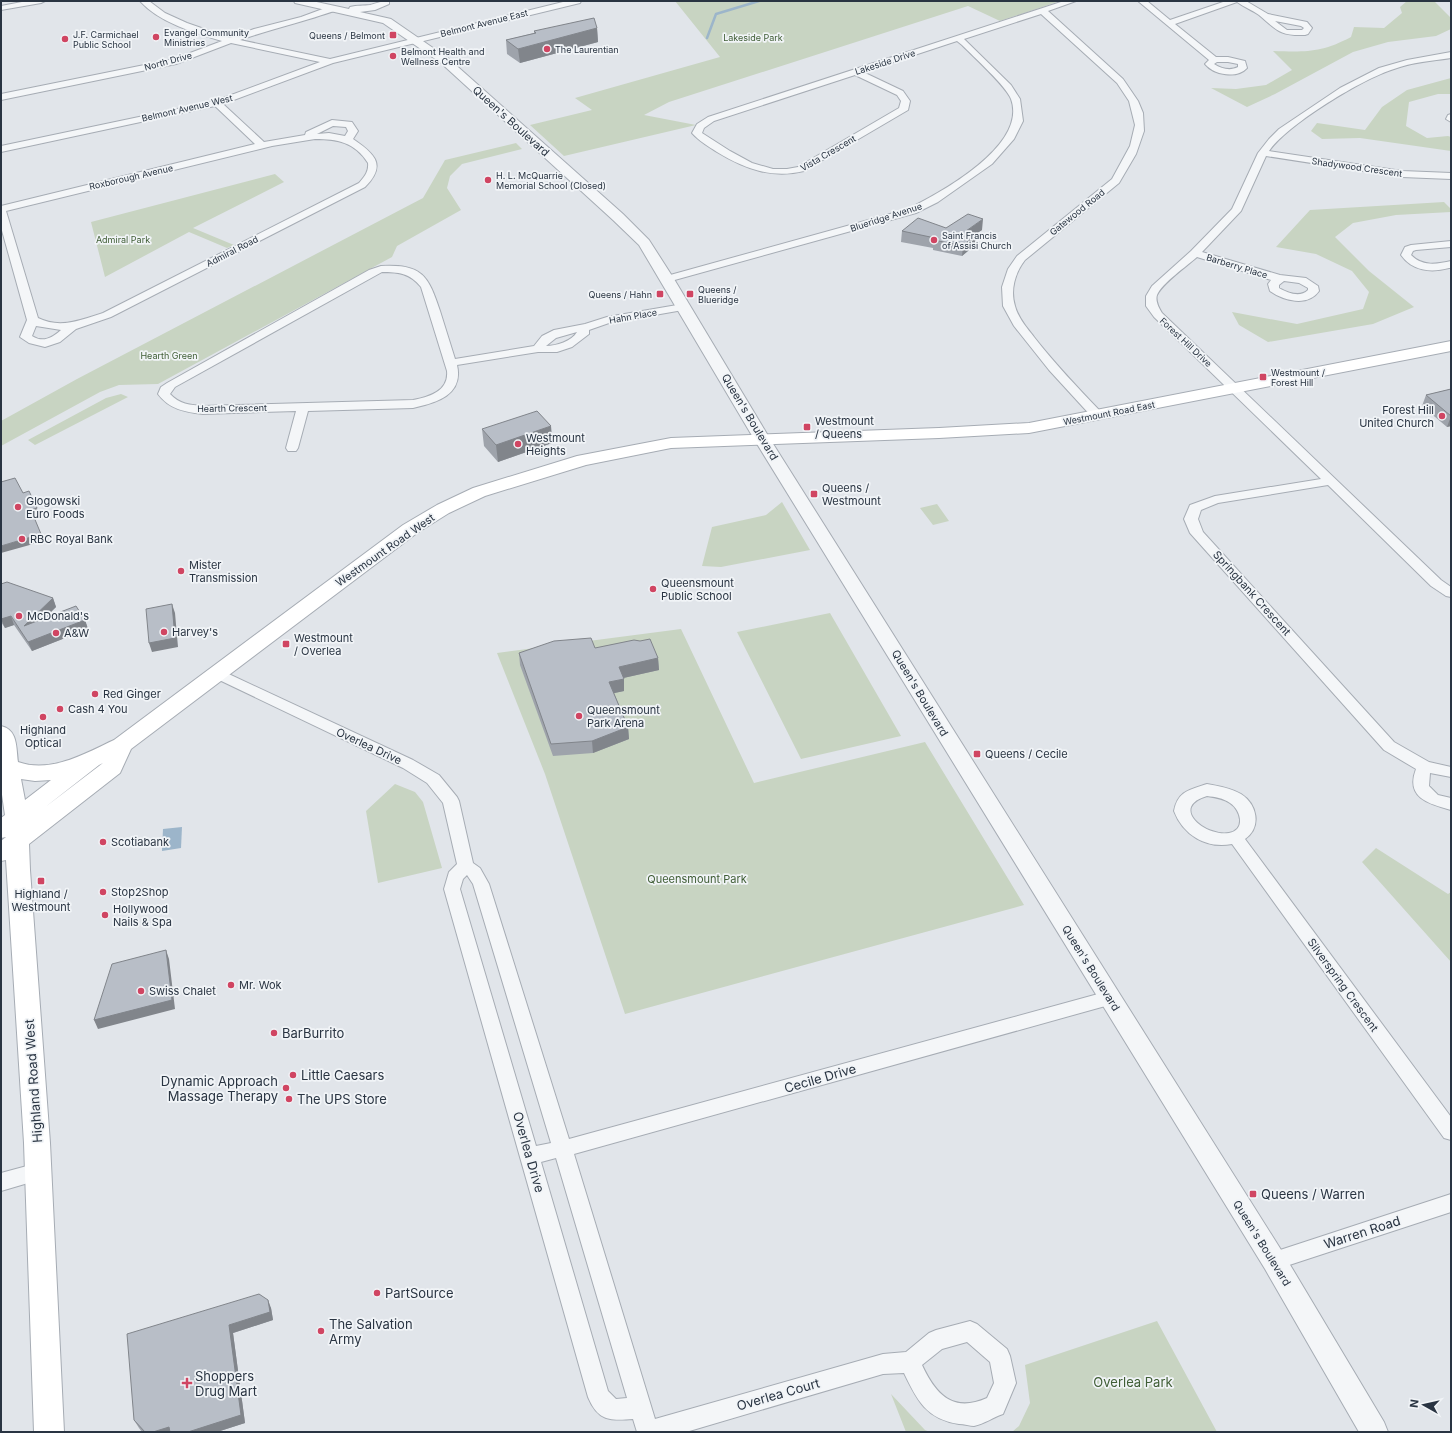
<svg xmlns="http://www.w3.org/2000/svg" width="1452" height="1433" viewBox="0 0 1452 1433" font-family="Inter,sans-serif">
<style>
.green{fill:#c8d4c2}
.water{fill:#9cb5ca}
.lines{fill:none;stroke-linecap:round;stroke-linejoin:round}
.stream{stroke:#9cb5ca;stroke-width:2.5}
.minor-casing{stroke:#a6acb4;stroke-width:2}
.tertiary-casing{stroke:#a6acb4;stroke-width:2}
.secondary-casing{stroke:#a6acb4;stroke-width:2}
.minor{fill:#f4f6f8;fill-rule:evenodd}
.tertiary{fill:#f4f6f8;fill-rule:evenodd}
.secondary{fill:#fff;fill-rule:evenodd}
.wall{fill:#9ea3ab}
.shaded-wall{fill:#81858b}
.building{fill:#b8bec7;stroke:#81858b}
.poi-dot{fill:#d04562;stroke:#f1f4f7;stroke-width:1.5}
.labels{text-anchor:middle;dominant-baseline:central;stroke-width:3.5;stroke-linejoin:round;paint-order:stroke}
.far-street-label{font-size:9px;fill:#293442;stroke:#f1f4f7}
.far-poi-label{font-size:9px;fill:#293442;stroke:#f1f4f7;text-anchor:start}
.far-park-label{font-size:9px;fill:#405e36;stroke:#f1f4f7}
.street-label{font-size:11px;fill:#293442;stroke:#f1f4f7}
.poi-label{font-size:11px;fill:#293442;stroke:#f1f4f7;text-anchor:start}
.park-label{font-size:11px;fill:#405e36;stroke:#f1f4f7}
.near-poi-label{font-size:13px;fill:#293442;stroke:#f1f4f7;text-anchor:start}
.near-street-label{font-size:13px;fill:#293442;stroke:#f1f4f7}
.near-park-label{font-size:13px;fill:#405e36;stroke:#f1f4f7}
</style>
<rect width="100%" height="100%" fill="#e1e5ea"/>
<path class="green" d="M675 1H1060L1000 21 968 6 669 102 644 115 696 125 564 156 530 125 592 110 575 98 720 57Z
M1407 1H1434L1451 18V29L1436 36 1388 42 1353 52 1275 94 1247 107 1211 88 1236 89 1266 85 1292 70 1273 51C1305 52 1321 53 1351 37L1354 27 1384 28 1402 13 1400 7Z
M1451 78V94H1438L1409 102 1406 126 1427 138 1448 136 1451 137V151L1360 138 1322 139 1311 131 1317 123 1365 130 1382 107 1407 90Z
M516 143 522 149 462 164 450 176 447 188 461 210 397 246 392 257 158 384 119 385 100 392 1 446V421L77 379 423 198 445 160Z
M275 174 284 182 193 228 234 245 227 248 189 232 105 277 91 222Z
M1444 202 1451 209V212L1396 215 1353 223 1335 237 1369 271 1414 307 1373 324 1268 342 1239 325 1232 312 1297 324 1363 309 1369 292 1352 271 1316 254 1276 247 1310 210Z
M121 394 128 397 35 445 28 440 106 398Z
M782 502 810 550 721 567 702 566 712 527 766 515Z
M937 504 949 521 933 525 920 508Z
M830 613 901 736 801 759 737 632Z
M681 629 754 783 925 742 1024 905 625 1014 545 774 497 653Z
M395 784 415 792 423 802 442 868 378 883 366 811Z
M1376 848 1448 894 1451 892V962L1362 862Z
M1157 1321 1217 1432H1012L1019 1426 1030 1403 1025 1365Z
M891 1394 925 1430 930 1432H906Z"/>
<path class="water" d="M182 827 181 848 162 851 163 829Z"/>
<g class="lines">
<path class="stream" d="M707 38 716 14 759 1"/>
<g class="minor-casing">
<path id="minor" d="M27 1H45L41 3 1 10V6Z
M140 1H149L165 13 187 23 230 38 254 29 301 17 328 7H334V11C303 22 271 29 240 40L330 59 567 1H581L580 3 333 63 223 104 264 142 305 135 306 132 332 120 352 122 358 131 353 139C375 154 387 165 365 187L111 317 76 329 60 342 45 347 29 343 20 337 27 320 1 227V206L255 144 215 106 1 152V146L215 101 320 62 231 43 176 64 1 100V94L174 59 222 41C195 33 160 23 140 1ZM333 126 346 127 348 131 345 136 329 133 317 134ZM315 139C337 139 355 142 368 163 369 172 364 177 359 183L103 313C81 320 60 329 38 318L6 211 272 146ZM36 326 61 330C52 338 43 343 32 336Z
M1064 1H1076L1048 11 1123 79 1138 101 1143 113 1144 131 1136 154 1119 183 1025 260C1015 273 1010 290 1015 306 1018 318 1027 328 1034 337 1055 364 1078 388 1101 412L1103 415 1101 418H1093L1049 370 1014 326 1003 306 1002 287 1008 269 1017 256 1112 179 1130 146 1135 125 1129 101 1117 83 1041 14 964 39 1011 85 1020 99 1023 121 1014 139 992 164 938 202 916 213 671 281H663L662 279 663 277 908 209C942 192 1028 145 1011 99 1007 87 973 56 962 45L957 41 863 72 903 91 910 101 908 110 804 171C772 179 745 169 717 152 708 146 699 141 692 133L697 124 708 117ZM855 75 897 95 901 101 899 108 798 167 787 169H773L752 163 730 151 702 133 704 128 714 121Z
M1138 1H1147L1170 20 1226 1H1246L1268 14 1307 22 1312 28 1308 34 1305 35C1279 36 1277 30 1259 15 1252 10 1244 7 1237 2L1175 24 1216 57H1228L1245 61 1247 68C1237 79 1214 75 1205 64L1209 60ZM1275 21 1301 26 1304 28 1302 30H1287ZM1217 62H1228L1238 64V67C1230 71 1222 69 1214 64Z
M1451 52V58C1432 61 1412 62 1394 69 1362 79 1288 124 1269 151L1402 171 1451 173V179L1402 177 1266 156 1241 211 1202 252 1280 275 1306 278 1318 286 1319 291C1308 307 1284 301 1270 291L1268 284 1271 280 1197 257C1187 266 1162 283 1157 295 1155 301 1159 308 1162 313L1441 580 1451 587V597L1446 596 1431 586 1328 485 1218 503 1201 510 1198 519 1203 532 1394 742 1429 762 1451 767V777L1430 773 1429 786 1438 795 1451 798V810C1429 804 1405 798 1416 769L1384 750 1190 533 1184 519 1190 505 1215 496 1321 479 1154 317 1146 306V296L1152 286 1191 251 1232 209 1258 153 1269 139 1279 129 1340 88 1379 68 1407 60ZM1284 281 1299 283 1308 288V290C1300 298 1288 293 1279 288V285Z
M1451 114V122L1446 119 1448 115Z
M1451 241V247L1416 250 1413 251 1411 255C1423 267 1437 264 1451 261V268H1449C1431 273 1412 271 1401 255L1405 247 1411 245Z
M381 266C422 264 428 275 440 311 445 327 450 343 455 359L534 346 542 336 554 330 585 324 607 317 683 304 689 307 683 310 609 323 589 330V334L572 347 557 352H538L457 365C464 395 436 403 413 408L308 411 298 448 296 451H288L286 448 296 411 203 414C185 412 169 409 158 394L161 387 167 383 369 270ZM382 272C398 272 410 273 421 287L447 371C449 391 429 397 413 400L203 406C190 405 179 404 170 394L175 387ZM577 332C572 341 556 346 546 346L556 338Z
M218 669 413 760 439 775 457 797 459 801 473 863 480 868 489 884 569 1139 1109 991 1115 993 1118 998 1115 1003 1109 1005 574 1154 655 1419 883 1354 906 1352 929 1333 936 1330 970 1321 977 1324 1007 1349 1010 1356 1016 1383 1003 1414C994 1417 984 1424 974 1426 970 1426 964 1424 959 1424 926 1419 917 1400 904 1373L883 1374 686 1432H637L633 1419C610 1421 598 1421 588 1397L444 889 449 872 457 864 443 803 427 783 403 768 213 677 211 674 213 671ZM467 875 473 884 551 1143 536 1146 460 889 463 879ZM556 1158 627 1398 616 1399 608 1391 541 1162ZM967 1342 990 1362 994 1383 987 1398C953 1413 936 1395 922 1365L942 1349Z
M1207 784C1218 786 1231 788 1241 794 1257 804 1262 827 1245 839L1451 1117V1140L1444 1138 1232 844C1206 849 1183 835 1174 811 1178 791 1189 790 1207 784ZM1207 796C1215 797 1223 798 1230 803 1241 810 1246 830 1229 833 1205 837 1169 807 1207 796Z
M38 1163 45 1166 48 1172 45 1178 1 1191V1173Z
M1451 1194V1212L1274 1270 1267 1268 1264 1261 1267 1254 1274 1252Z"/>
</g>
<g class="tertiary-casing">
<path id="tertiary" d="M294 1H312L349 9 350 7C357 5 364 6 370 5 377 3 382 1 389 1V4L375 10 360 12 391 19 449 59 623 214 649 240 674 279 770 439 1283 1253 1384 1422 1388 1432H1359L1265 1269 754 439 639 245 613 220 441 63 383 23 295 3Z"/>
</g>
<g class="secondary-casing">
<path id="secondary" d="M1451 341V351L1029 433 939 438 671 448 586 465 485 496 449 513 417 533 131 749 120 773 29 844 30 870 50 1143 64 1432H34L24 1143 6 860 1 861V841L6 837 1 838V818L5 815 1 788V726C18 730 16 747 18 762 51 774 86 753 114 740L403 525 437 505 473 488 577 456 671 438 939 428 1029 423ZM103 763 44 808 99 765ZM21 779 35 781 51 780 25 800Z"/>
</g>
<use href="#minor" class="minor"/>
<use href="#tertiary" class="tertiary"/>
<use href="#secondary" class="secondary"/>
</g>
<path class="wall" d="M597 28 598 42 520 63 507 54 506 40 534 33V31Z
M946 228 982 230 975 234V245L962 256 933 250V248L901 242 902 231Z
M1451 389V426L1447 427 1422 406 1426 395Z
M551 426 552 443 498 462 484 446 482 429Z
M1 584 53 598 56 607 45 618 85 620 88 629 32 651 14 625 5 628 1 622Z
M595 648 658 658 659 670 623 678 624 691 614 693 628 727 629 739 593 753 553 756 520 665 519 653Z
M259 1294 271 1308 273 1320 233 1333 245 1423 217 1432H142L139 1428 134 1420Z"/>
<path class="shaded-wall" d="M597 28 598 42 520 63 518 49Z
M983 219 982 230 965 241 966 231Z
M976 234 975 245 962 256 963 246Z
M1451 416V426L1447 427Z
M551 426 552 443 498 462 496 445Z
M37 508 39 515 34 517 31 510Z
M41 534 44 541 1 553V546Z
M53 598 56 607 27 635 24 626Z
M172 604 175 613 178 647 152 652 149 643Z
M11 616 14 625 5 628 1 619Z
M85 620 88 629 32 651 28 642Z
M658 658 659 670 619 679V667Z
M624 679V691L610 694 609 682Z
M628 727 629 739 593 753 592 741Z
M166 950 169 959 175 1009 98 1029 94 1020Z
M268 1300 271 1308 273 1320 233 1333 245 1423 217 1432H188L229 1325Z
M169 1427 172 1432H153Z"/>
<path class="building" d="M594 18 597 28 518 49 506 40 536 33 534 31Z
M968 214 983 219 966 231 976 234 963 246 934 240 935 238 902 231 918 218 946 228Z
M1451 389V416L1426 395Z
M537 411 551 426 496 445 482 429Z
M15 478 23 493 29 491 37 508 31 510 41 534 1 546V482Z
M7 582 53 598 24 626 76 606 85 620 28 642 11 616 1 619V584Z
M172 604 175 638 149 643 146 609Z
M591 638 595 648 634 640 640 641 650 639 658 658 619 667 624 679 609 682 628 727 592 741 551 744 519 653 554 641Z
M166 950 172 1000 94 1020 112 964Z
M259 1294 268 1300 270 1312 229 1325 241 1415 188 1432H170L169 1427 153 1432H145L134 1420 127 1334Z"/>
<g class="poi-dot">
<rect x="389" y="31" width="8" height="8" rx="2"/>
<circle cx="156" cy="37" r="4"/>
<circle cx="65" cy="39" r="4"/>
<circle cx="547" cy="49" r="4"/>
<circle cx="393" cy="56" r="4"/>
<circle cx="488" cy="180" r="4"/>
<circle cx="934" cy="240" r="4"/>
<rect x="656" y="290" width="8" height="8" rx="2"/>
<rect x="686" y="290" width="8" height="8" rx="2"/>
<rect x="1259" y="373" width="8" height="8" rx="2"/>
<circle cx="1442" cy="416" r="4"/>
<rect x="803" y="423" width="8" height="8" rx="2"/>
<circle cx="518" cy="444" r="4"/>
<rect x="810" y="490" width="8" height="8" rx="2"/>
<circle cx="18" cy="507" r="4"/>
<circle cx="22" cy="539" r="4"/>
<circle cx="181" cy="571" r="4"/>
<circle cx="653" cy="589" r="4"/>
<circle cx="19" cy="616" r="4"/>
<circle cx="164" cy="632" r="4"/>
<circle cx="56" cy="633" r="4"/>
<rect x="282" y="640" width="8" height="8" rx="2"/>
<circle cx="95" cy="694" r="4"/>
<circle cx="60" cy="709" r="4"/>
<circle cx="579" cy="716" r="4"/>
<circle cx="43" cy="717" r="4"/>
<rect x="973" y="750" width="8" height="8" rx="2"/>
<circle cx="103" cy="842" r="4"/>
<rect x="37" y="877" width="8" height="8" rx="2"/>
<circle cx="103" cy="892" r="4"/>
<circle cx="105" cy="915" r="4"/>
<circle cx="231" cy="985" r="4"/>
<circle cx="141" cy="991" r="4"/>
<circle cx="274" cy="1033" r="4"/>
<circle cx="293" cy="1075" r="4"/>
<circle cx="286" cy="1088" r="4"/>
<circle cx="289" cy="1099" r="4"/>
<rect x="1249" y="1190" width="8" height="8" rx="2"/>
<circle cx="377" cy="1293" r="4"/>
<circle cx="321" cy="1331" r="4"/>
<path d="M185 1377h4v4h4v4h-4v4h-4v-4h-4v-4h4z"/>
</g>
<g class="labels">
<g class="far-street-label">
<text transform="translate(484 23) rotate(-14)">Belmont Avenue East</text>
<text transform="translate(168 61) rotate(-15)">North Drive</text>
<text transform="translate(885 62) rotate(-18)">Lakeside Drive</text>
<text transform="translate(187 108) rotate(-13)">Belmont Avenue West</text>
<text transform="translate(828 153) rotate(-30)">Vista Crescent</text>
<text transform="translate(1357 167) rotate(8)">Shadywood Crescent</text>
<text transform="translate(131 177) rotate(-13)">Roxborough Avenue</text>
<text transform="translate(1077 212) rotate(-39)">Gatewood Road</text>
<text transform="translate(886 217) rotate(-18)">Blueridge Avenue</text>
<text transform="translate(232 251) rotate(-27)">Admiral Road</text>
<text transform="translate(1237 266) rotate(17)">Barberry Place</text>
<text transform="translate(633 316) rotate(-10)">Hahn Place</text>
<text transform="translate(1186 342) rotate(43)">Forest Hill Drive</text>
<text transform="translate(232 408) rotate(-1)">Hearth Crescent</text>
<text transform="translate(1109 413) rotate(-11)">Westmount Road East</text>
</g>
<g class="far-poi-label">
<text x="164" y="32">Evangel Community<tspan x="164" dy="10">Ministries</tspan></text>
<text x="73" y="34">J.F. Carmichael<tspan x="73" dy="10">Public School</tspan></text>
<text x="385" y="35" text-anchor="end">Queens / Belmont</text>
<text x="555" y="49">The Laurentian</text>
<text x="401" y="51">Belmont Health and<tspan x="401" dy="10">Wellness Centre</tspan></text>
<text x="496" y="175">H. L. McQuarrie<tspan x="496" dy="10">Memorial School (Closed)</tspan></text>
<text x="942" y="235">Saint Francis<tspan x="942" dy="10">of Assisi Church</tspan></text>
<text x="698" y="289">Queens /<tspan x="698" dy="10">Blueridge</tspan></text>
<text x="652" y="294" text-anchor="end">Queens / Hahn</text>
<text x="1271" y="372">Westmount /<tspan x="1271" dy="10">Forest Hill</tspan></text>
</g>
<g class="far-park-label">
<text x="753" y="37">Lakeside Park</text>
<text x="123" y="239">Admiral Park</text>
<text x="169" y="355">Hearth Green</text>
</g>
<g class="street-label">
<text transform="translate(511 121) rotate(42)">Queen's Boulevard</text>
<text transform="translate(750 417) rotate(59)">Queen's Boulevard</text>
<text transform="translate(385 550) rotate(-35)">Westmount Road West</text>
<text transform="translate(1252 593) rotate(48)">Springbank Crescent</text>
<text transform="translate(920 693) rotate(59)">Queen's Boulevard</text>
<text transform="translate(369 746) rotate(25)">Overlea Drive</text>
<text transform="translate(1091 968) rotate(58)">Queen's Boulevard</text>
<text transform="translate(1343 985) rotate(54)">Silverspring Crescent</text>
<text transform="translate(1262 1243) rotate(58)">Queen's Boulevard</text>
</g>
<g class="poi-label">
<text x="1434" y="410" text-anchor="end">Forest Hill<tspan x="1434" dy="13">United Church</tspan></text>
<text x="815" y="421">Westmount<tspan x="815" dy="13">/ Queens</tspan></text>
<text x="526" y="438">Westmount<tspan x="526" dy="13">Heights</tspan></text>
<text x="822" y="488">Queens /<tspan x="822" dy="13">Westmount</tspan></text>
<text x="26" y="501">Glogowski<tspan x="26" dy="13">Euro Foods</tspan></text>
<text x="30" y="539">RBC Royal Bank</text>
<text x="189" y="565">Mister<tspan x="189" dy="13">Transmission</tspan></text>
<text x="661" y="583">Queensmount<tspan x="661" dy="13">Public School</tspan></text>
<text x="27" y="616">McDonald's</text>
<text x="172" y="632">Harvey's</text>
<text x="64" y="633">A&amp;W</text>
<text x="294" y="638">Westmount<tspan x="294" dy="13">/ Overlea</tspan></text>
<text x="103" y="694">Red Ginger</text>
<text x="68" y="709">Cash 4 You</text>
<text x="587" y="710">Queensmount<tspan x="587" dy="13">Park Arena</tspan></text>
<text x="43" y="730" text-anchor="middle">Highland<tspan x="43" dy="13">Optical</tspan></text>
<text x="985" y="754">Queens / Cecile</text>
<text x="111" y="842">Scotiabank</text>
<text x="111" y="892">Stop2Shop</text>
<text x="41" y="894" text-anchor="middle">Highland /<tspan x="41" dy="13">Westmount</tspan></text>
<text x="113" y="909">Hollywood<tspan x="113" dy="13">Nails &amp; Spa</tspan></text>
<text x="239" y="985">Mr. Wok</text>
<text x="149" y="991">Swiss Chalet</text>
</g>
<g class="park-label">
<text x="697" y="879">Queensmount Park</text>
</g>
<g class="near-poi-label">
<text x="282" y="1033">BarBurrito</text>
<text x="301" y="1075">Little Caesars</text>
<text x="278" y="1081" text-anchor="end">Dynamic Approach<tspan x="278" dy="15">Massage Therapy</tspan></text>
<text x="297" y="1099">The UPS Store</text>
<text x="1261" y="1194">Queens / Warren</text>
<text x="385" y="1293">PartSource</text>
<text x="329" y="1324">The Salvation<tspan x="329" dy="15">Army</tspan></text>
<text x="195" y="1376">Shoppers<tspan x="195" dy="15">Drug Mart</tspan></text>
</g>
<g class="near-street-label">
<text transform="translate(820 1078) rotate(-16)">Cecile Drive</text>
<text transform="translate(33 1081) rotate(-94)">Highland Road West</text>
<text transform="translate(529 1152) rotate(74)">Overlea Drive</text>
<text transform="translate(1362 1232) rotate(-18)">Warren Road</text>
<text transform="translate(778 1394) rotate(-16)">Overlea Court</text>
</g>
<g class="near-park-label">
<text x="1133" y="1382">Overlea Park</text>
</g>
</g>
<rect width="1452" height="1433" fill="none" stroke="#293442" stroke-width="4"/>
<g transform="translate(1424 1405) rotate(278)" stroke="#f1f4f7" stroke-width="3" paint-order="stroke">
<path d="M0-3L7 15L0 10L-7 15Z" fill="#293442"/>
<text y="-6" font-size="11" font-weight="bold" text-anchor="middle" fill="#293442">N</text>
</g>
</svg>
